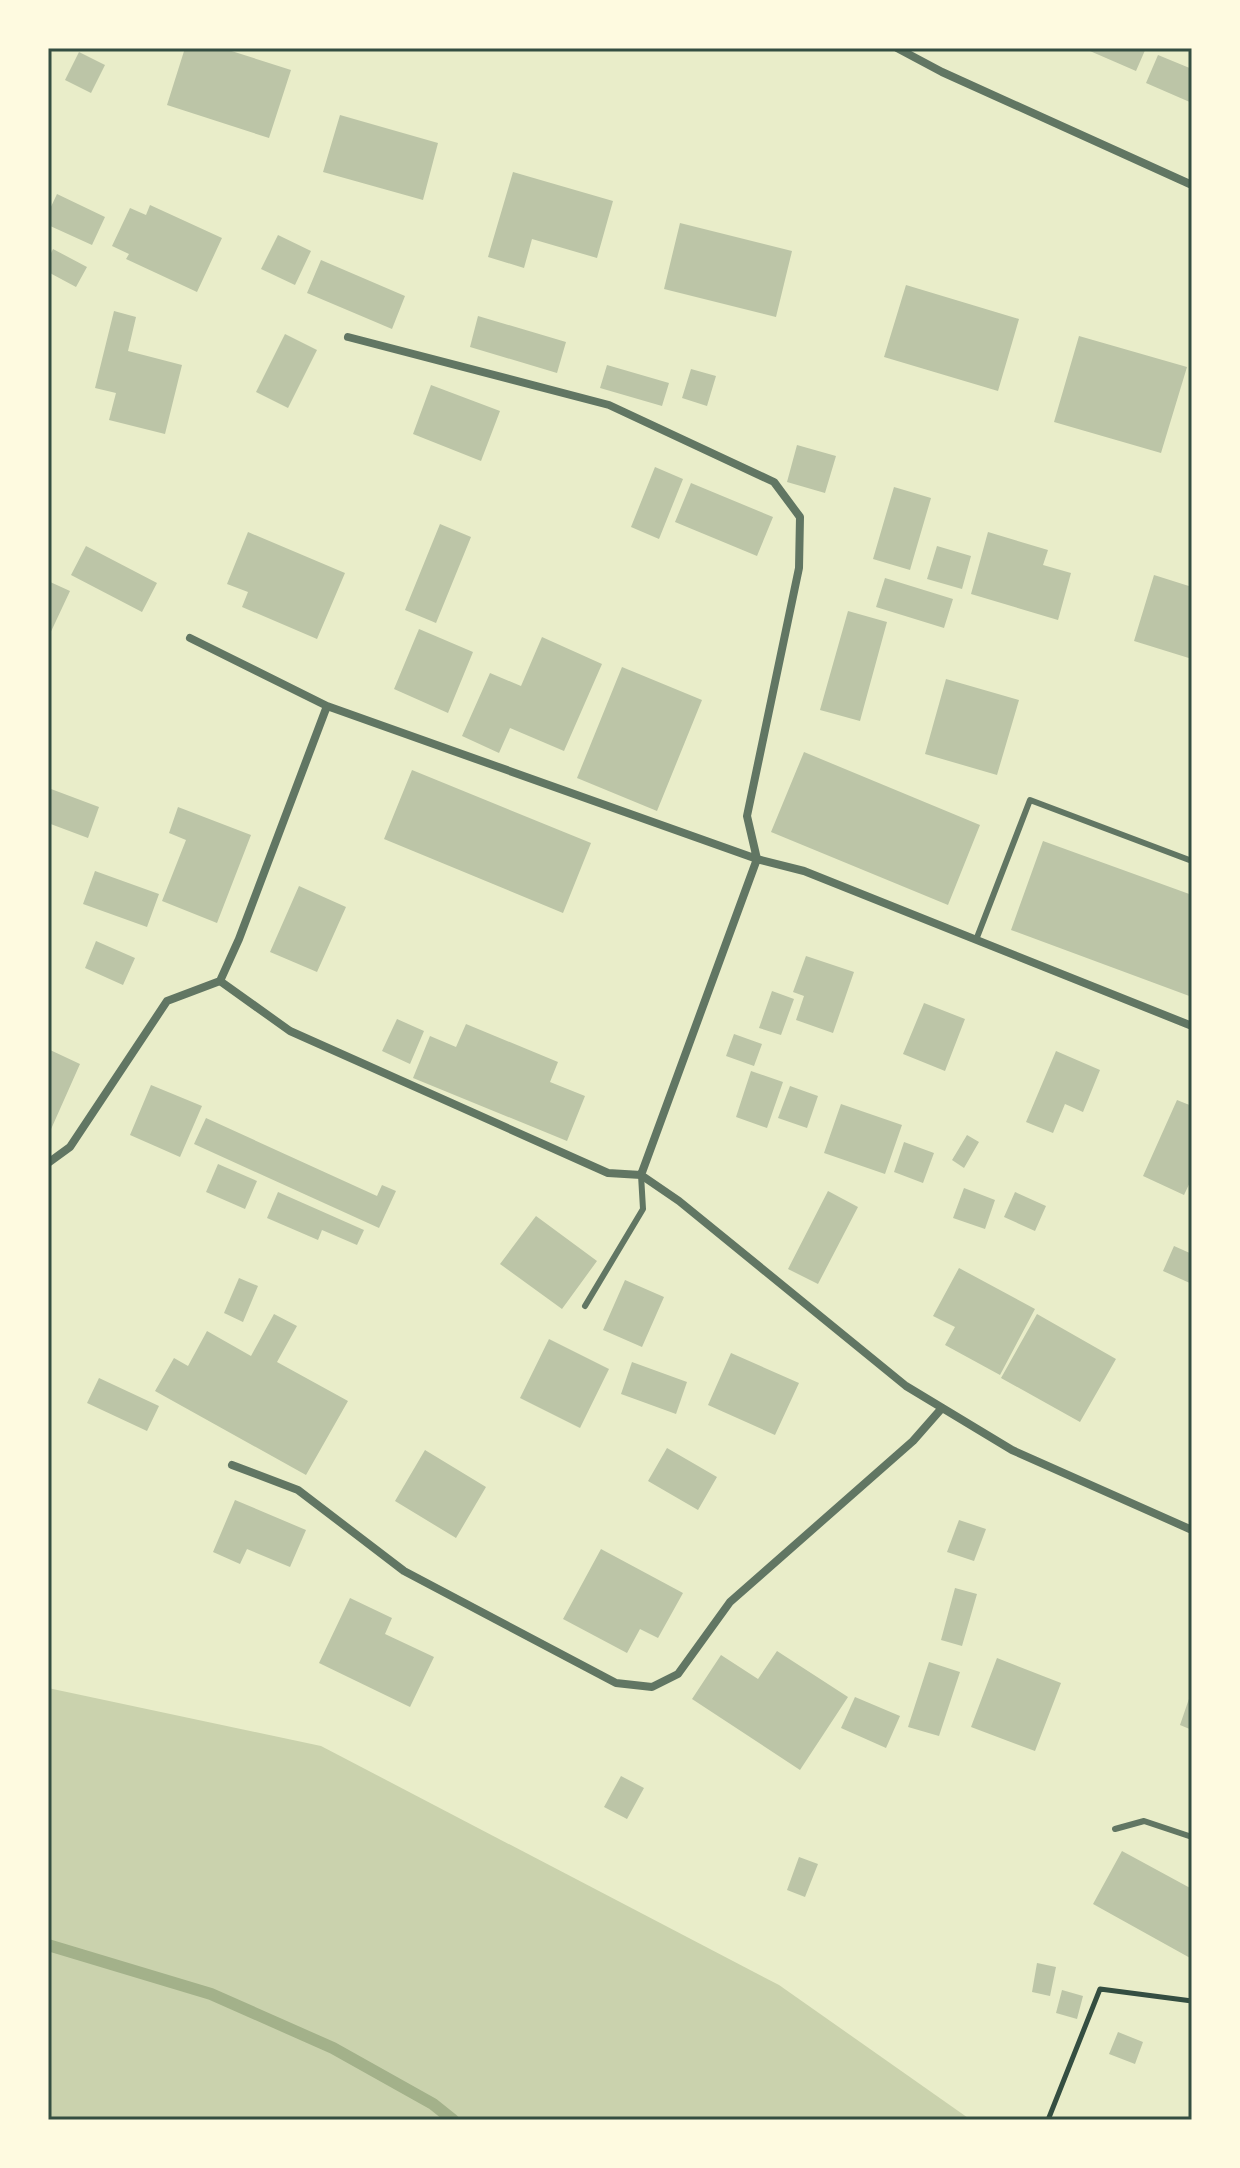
<svg xmlns="http://www.w3.org/2000/svg" width="1240" height="2168" viewBox="0 0 1240 2168" font-family="Overpass,sans-serif">
<style>
.green{fill:#cad2ad}
.lines{fill:none;stroke-linecap:round;stroke-linejoin:round}
.stream{stroke:#a3b18a;stroke-width:12}
.building{fill:#bcc5a7}
.path{stroke:#344e41;stroke-width:5}
.service{stroke:#617663;stroke-width:6}
.minor{stroke:#617663;stroke-width:8}
.neatline{fill:none;stroke:#344e41;stroke-width:3}
</style>
<rect width="100%" height="100%" fill="#e9edc9"/>
<path class="green" d="M48 1688 321 1746 779 1985 971 2120H48Z"/>
<g class="lines">
<path class="stream" d="M48 1945 211 1994 333 2048 433 2104 453 2120"/>
</g>
<path class="building" d="M185 48H222L291 70 269 138 167 105Z
M1083 48H1146L1136 71Z
M79 52 105 65 91 93 65 80Z
M1158 55 1192 69V103L1146 83Z
M340 115 438 143 423 200 323 172Z
M513 172 613 201 597 258 532 239 524 268 488 257Z
M57 194 105 217 92 245 48 225V213Z
M150 205 222 238 197 292 126 259 129 254 112 246 130 208 146 215Z
M680 223 792 251 776 317 664 289Z
M278 235 311 251 295 285 261 269Z
M53 249 87 267 76 287 48 272V259Z
M321 260 405 296 392 329 307 293Z
M906 285 1019 319 998 391 884 357Z
M114 311 136 317 128 351 182 365 165 434 109 420 116 393 95 388Z
M478 316 566 342 557 373 470 347Z
M285 334 317 350 288 408 256 392Z
M1079 336 1187 367 1161 453 1054 422Z
M607 365 669 383 662 406 600 388Z
M691 369 716 376 707 406 682 398Z
M431 385 500 411 481 461 413 434Z
M797 445 836 456 825 493 787 482Z
M655 467 683 479 659 539 631 527Z
M691 483 773 517 757 556 675 522Z
M894 487 931 498 910 570 873 559Z
M440 524 471 537 436 623 405 610Z
M248 532 345 573 317 639 242 607 248 592 227 584Z
M988 532 1048 550 1043 565 1071 573 1058 620 971 594Z
M86 546 157 583 142 612 71 575Z
M937 546 971 556 962 589 927 579Z
M1154 575 1192 587V606L1189 616 1192 617V659L1134 641Z
M885 578 953 599 944 628 876 607Z
M48 581 70 591 48 638Z
M848 611 887 622 860 721 820 710Z
M419 629 473 652 448 713 394 689Z
M542 637 602 664 564 751 510 728 499 753 462 736 490 673 521 686Z
M622 667 702 700 657 811 577 778Z
M946 679 1019 700 997 775 925 754Z
M804 752 980 825 948 905 771 832Z
M412 770 591 843 563 913 384 839Z
M51 789 99 807 88 838 48 823Z
M178 807 251 835 217 923 162 901 186 840 169 833Z
M1043 841 1192 895V997L1011 930Z
M95 871 159 894 147 927 83 904Z
M299 886 346 907 317 972 270 952Z
M96 941 135 958 123 985 85 968Z
M806 956 854 972 833 1033 796 1020 804 996 793 992Z
M772 991 794 999 781 1035 759 1028Z
M924 1003 965 1019 945 1071 903 1054Z
M397 1019 424 1031 410 1064 382 1051Z
M466 1024 558 1062 550 1082 585 1096 567 1141 413 1078 430 1036 456 1047Z
M734 1034 762 1044 754 1066 726 1056Z
M48 1049 80 1064 48 1136Z
M1056 1051 1100 1070 1083 1112 1065 1104 1053 1133 1026 1122Z
M751 1071 783 1082 767 1128 736 1117Z
M151 1085 202 1106 180 1157 130 1135Z
M790 1086 818 1096 807 1128 778 1118Z
M1177 1100 1192 1106V1178L1184 1195 1143 1176Z
M841 1104 902 1125 885 1174 824 1153Z
M206 1118 377 1196 382 1185 396 1191 379 1228 194 1144Z
M967 1135 979 1142 964 1168 952 1160Z
M904 1142 934 1153 923 1183 894 1172Z
M218 1164 257 1181 245 1209 206 1192Z
M964 1188 995 1200 985 1229 953 1218Z
M828 1191 858 1207 818 1284 788 1269Z
M278 1192 364 1230 357 1245 322 1230 318 1240 267 1218Z
M1015 1192 1046 1206 1035 1231 1004 1217Z
M536 1216 597 1261 562 1309 500 1264Z
M1174 1246 1192 1254V1284L1163 1271Z
M959 1268 1035 1309 1000 1375 945 1345 955 1327 933 1316Z
M239 1278 258 1286 243 1322 224 1313Z
M625 1280 664 1297 642 1347 603 1330Z
M274 1314 297 1326 277 1362 348 1401 306 1475 155 1391 174 1358 188 1366 207 1331 251 1356Z
M1037 1314 1116 1359 1080 1422 1001 1378Z
M549 1339 609 1369 580 1428 520 1398Z
M731 1353 799 1383 775 1435 708 1405Z
M632 1362 687 1382 676 1414 621 1394Z
M99 1378 159 1406 147 1431 87 1403Z
M667 1448 717 1477 698 1510 648 1481Z
M425 1450 486 1487 456 1538 395 1501Z
M235 1500 306 1530 290 1567 247 1549 240 1564 213 1552Z
M959 1520 986 1529 974 1561 947 1552Z
M601 1549 683 1593 658 1638 640 1629 627 1653 563 1619Z
M955 1588 977 1594 962 1646 941 1640Z
M350 1598 392 1618 385 1634 434 1657 410 1707 319 1663Z
M777 1651 848 1697 800 1770 692 1699 721 1655 758 1679Z
M997 1658 1061 1683 1035 1751 971 1727Z
M929 1662 960 1672 939 1736 908 1727Z
M1192 1690V1730L1180 1725Z
M855 1697 900 1716 886 1748 841 1728Z
M621 1776 644 1788 627 1819 604 1807Z
M1122 1851 1192 1889V1959L1093 1904Z
M799 1857 818 1864 805 1897 787 1890Z
M1037 1963 1056 1967 1050 1996 1032 1992Z
M1062 1990 1083 1996 1077 2019 1056 2013Z
M1118 2032 1143 2042 1135 2064 1109 2054Z"/>
<g class="lines">
<path class="path" d="M1048 2120 1100 1989 1192 2001"/>
<path class="service" d="M976 940 1030 800 1192 861
M585 1306 643 1209 641 1175
M1115 1829 1144 1821 1192 1837"/>
<path class="minor" d="M897 48 942 72 1192 185
M348 337 609 405 774 482 800 517 799 568 747 816 757 859
M190 638 327 706 757 859 804 871 1192 1026
M220 981 290 1031 608 1173 641 1175 679 1201 906 1386 1012 1450 1192 1530
M48 1163 70 1147 167 1001 220 981 239 939 327 706
M641 1175 757 859
M232 1465 298 1490 404 1571 616 1683 652 1687 678 1674 730 1602 913 1441 942 1408"/>
</g>
<rect width="1240" height="2168" fill="none" stroke="#fefae0" stroke-width="100"/>
<rect x="50" y="50" width="1140" height="2068" class="neatline"/>
</svg>
